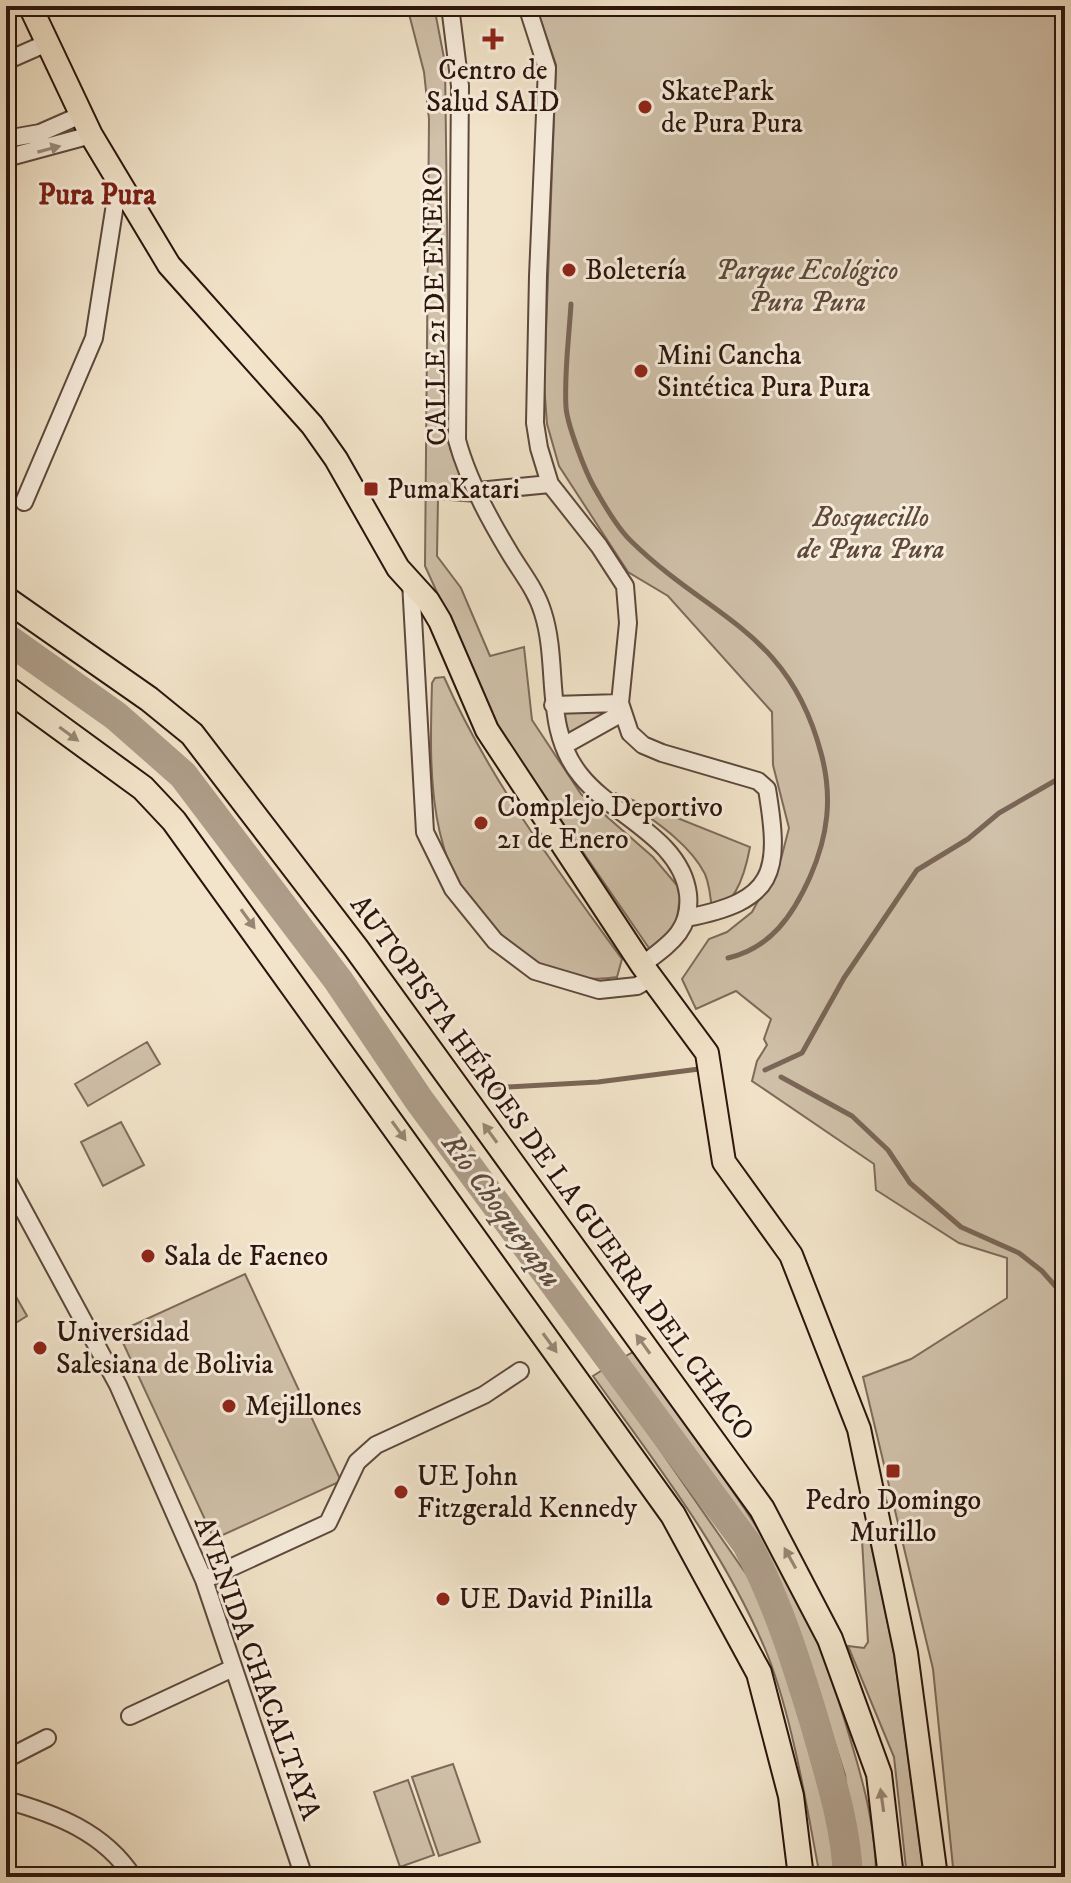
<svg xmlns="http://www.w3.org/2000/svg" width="1071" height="1883" viewBox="0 0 1071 1883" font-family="'IM FELL DW Pica',serif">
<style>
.green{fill:#d0c1aa;stroke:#7e6a5b;stroke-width:2}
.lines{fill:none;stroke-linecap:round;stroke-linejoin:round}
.stream{stroke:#7a6657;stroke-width:5}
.river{stroke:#ae9d89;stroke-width:30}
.minor-casing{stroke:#5d483c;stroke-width:20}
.major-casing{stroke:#2b140c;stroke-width:26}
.highway-casing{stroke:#2b140c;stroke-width:28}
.minor{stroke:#f7eddd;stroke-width:16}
.major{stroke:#f2e4ca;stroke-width:22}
.highway{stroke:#f2e4ca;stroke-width:24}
.oneway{fill:#9b8b7f}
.oneway2{fill:#988674}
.poi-dot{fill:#8f2418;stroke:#f7eddd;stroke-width:3}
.labels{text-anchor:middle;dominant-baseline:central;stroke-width:6;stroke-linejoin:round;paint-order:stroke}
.poi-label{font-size:28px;fill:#2b140c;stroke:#f7eddd;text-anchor:start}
.park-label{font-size:28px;font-style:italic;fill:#5d483b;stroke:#f7eddd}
.street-label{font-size:28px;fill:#2b140c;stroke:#f7eddd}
.neighbourhood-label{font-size:30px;font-weight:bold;fill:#7a1f14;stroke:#f7eddd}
.water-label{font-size:30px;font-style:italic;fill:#5f4b3e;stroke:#f7eddd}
</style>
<rect width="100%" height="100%" fill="#f2e4ca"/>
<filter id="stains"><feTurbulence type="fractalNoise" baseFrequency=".0025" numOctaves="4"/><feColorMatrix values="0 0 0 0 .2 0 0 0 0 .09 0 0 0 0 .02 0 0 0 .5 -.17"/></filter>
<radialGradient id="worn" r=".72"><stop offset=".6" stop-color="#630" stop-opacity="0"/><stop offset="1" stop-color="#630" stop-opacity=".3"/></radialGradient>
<path class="green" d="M407 6H434L445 63 450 449 477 502 438 499 437 556 461 588 490 656 524 647 532 720 581 794 653 857 681 890 676 925 651 951 501 733 425 566 429 119 424 72Z
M536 6H1065V1877H954L933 1669 863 1377 911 1359 1007 1298V1258L959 1243 876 1190 874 1164 752 1081 757 1061 767 1045 764 1039 771 1019 736 991 696 1009 682 979 709 939 727 932 752 912 781 859 789 828 773 765 772 712 668 596 628 572 559 466 547 424 544 383 556 65Z
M444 677C490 781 556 868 622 959L617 977C580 983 551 973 520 952 426 888 429 785 432 683L435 678Z
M611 710 568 735 561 711Z
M615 793 750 847C746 869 737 905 712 912 711 899 710 886 705 874 688 840 645 815 615 793Z
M147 1042 160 1064 88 1106 75 1084Z
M121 1122 144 1165 103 1186 81 1142Z
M245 1274 341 1481 214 1539 118 1332Z
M6 1279 27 1316 6 1329Z
M633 1352C698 1444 774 1536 817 1641 831 1675 842 1710 852 1745 865 1788 876 1832 876 1877H857L845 1775 804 1647 773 1572 617 1361Z
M604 1369 749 1578 783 1654 822 1790 832 1841 834 1877H820C807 1808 793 1721 768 1656 726 1553 658 1466 593 1376Z
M870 1539 894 1653 924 1877H907L894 1757 848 1646 864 1648 868 1642 862 1540Z
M453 1764 480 1842 439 1856 412 1777Z
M408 1780 434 1855 400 1867 374 1792Z"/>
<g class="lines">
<path class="stream" d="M571 304C569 338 564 373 566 407 567 424 585 471 594 487 604 504 617 528 632 542 711 619 789 631 821 753 833 797 828 836 810 877 793 915 771 948 728 958
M765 1070 802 1053 844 978 917 870 968 839 999 813 1065 775
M781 1077 852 1116 888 1150 910 1183 961 1227 1019 1253 1042 1271 1065 1297
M489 1088 598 1082 699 1069"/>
<path class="river" d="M6 638 116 716 183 775 338 980 419 1100 747 1544C778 1603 797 1664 816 1727 830 1777 846 1825 848 1877"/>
<g class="minor-casing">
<path id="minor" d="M450 6 460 86 457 440C467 477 488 517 508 550 520 571 536 589 543 613 560 666 542 729 581 776 613 816 681 838 688 894 692 931 668 945 642 965
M527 6 547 68 538 276 535 423 539 448 550 484 599 546 625 586 628 623 620 703 630 733 643 745 662 753 758 781 767 789C781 873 776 901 686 918
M6 61 47 43
M6 139 40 133 81 115
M6 158 91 135
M478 491 550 484
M24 502 94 338 115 204 127 198
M411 582 425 832 453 889 495 941 535 971 599 990 637 986 651 978
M553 705 620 703
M565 745 622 713
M6 1178 118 1385 204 1580 304 1877
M204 1580 328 1523 357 1462 376 1445 484 1395 520 1371
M130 1716 231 1669
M6 1759 47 1738
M6 1800C56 1814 104 1832 133 1877"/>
</g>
<g class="major-casing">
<path id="major" d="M30 6 91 135 169 265 312 425 336 459 398 568 428 601 440 621 487 730 642 965 707 1053 724 1162 791 1255 859 1429 906 1653 936 1877"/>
</g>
<g class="highway-casing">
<path id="highway" d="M6 599 149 699 192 734 356 948 762 1509 830 1639 879 1774 891 1877
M6 688 143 788 174 821 673 1515 759 1673 791 1796 801 1877"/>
</g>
<use href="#minor" class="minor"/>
<use href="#major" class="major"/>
<use href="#highway" class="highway"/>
</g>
<defs><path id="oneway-solid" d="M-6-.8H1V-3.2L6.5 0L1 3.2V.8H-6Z" transform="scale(2)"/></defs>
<use class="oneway" href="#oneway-solid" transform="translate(49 149) rotate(-15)"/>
<g class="oneway2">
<use href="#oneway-solid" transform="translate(69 734) rotate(36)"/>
<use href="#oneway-solid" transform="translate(248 919) rotate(54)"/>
<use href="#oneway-solid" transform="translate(399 1131) rotate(54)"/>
<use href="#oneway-solid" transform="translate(490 1133) rotate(-126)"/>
<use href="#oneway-solid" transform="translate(550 1343) rotate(54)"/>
<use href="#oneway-solid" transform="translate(643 1344) rotate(-126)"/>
<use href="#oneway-solid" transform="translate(790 1558) rotate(-119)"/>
<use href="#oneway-solid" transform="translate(882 1800) rotate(-98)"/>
</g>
<g class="poi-dot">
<path d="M489 27h8v8h8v8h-8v8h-8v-8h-8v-8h8z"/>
<circle cx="645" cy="107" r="8"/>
<circle cx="569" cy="270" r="8"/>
<circle cx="641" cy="371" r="8"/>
<rect x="363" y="481" width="16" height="16" rx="4"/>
<circle cx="481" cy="823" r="8"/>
<circle cx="148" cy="1256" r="8"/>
<circle cx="40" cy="1348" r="8"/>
<circle cx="229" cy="1406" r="8"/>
<rect x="885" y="1463" width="16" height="16" rx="4"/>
<circle cx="401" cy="1492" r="8"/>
<circle cx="443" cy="1599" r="8"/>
</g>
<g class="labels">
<g class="poi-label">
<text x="493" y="70" text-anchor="middle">Centro de<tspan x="493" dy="32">Salud SAID</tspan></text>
<text x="661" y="91">SkatePark<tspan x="661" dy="32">de Pura Pura</tspan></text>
<text x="585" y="270">Boletería</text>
<text x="657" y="355">Mini Cancha<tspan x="657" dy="32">Sintética Pura Pura</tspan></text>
<text x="387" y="489">PumaKatari</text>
<text x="497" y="807">Complejo Deportivo<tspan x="497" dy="32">21 de Enero</tspan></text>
<text x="164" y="1256">Sala de Faeneo</text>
<text x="56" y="1332">Universidad<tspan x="56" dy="32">Salesiana de Bolivia</tspan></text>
<text x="245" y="1406">Mejillones</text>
<text x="417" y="1476">UE John<tspan x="417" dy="32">Fitzgerald Kennedy</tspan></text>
<text x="893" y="1500" text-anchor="middle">Pedro Domingo<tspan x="893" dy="32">Murillo</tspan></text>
<text x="459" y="1599">UE David Pinilla</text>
</g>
<g class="park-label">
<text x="807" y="270">Parque Ecológico<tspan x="807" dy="32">Pura Pura</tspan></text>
<text x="871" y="517">Bosquecillo<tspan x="871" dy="32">de Pura Pura</tspan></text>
</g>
<g class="street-label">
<text transform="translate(435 306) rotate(-91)">CALLE 21 DE ENERO</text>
<text transform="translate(552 1168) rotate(54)">AUTOPISTA HÉROES DE LA GUERRA DEL CHACO</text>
<text transform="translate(257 1668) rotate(70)">AVENIDA CHACALTAYA</text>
</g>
<g class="neighbourhood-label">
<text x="97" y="195">Pura Pura</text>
</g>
<g class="water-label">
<text transform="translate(501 1211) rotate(54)">Río Choqueyapu</text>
</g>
</g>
<rect width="1071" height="1883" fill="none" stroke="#f2e4ca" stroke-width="32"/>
<rect x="8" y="8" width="1055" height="1867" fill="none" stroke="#2b140c" stroke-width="4"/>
<rect x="16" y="16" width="1039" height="1851" fill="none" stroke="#2b140c" stroke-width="2"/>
<rect width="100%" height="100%" filter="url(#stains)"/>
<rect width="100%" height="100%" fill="url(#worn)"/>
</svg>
